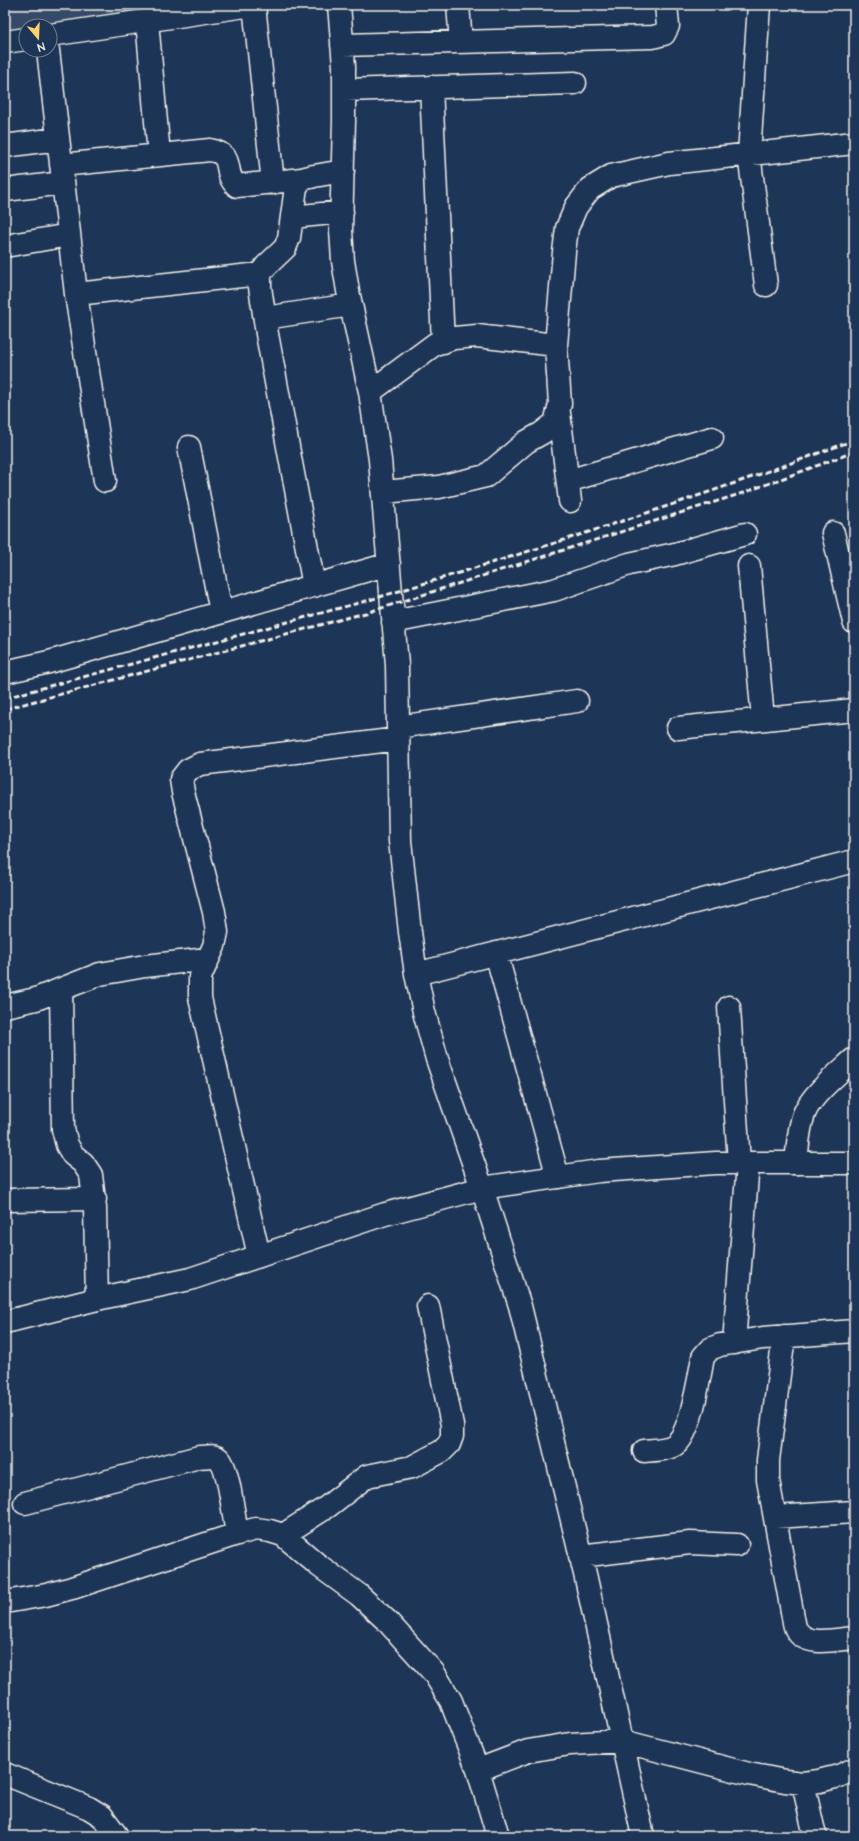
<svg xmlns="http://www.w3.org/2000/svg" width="859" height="1841" viewBox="0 0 859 1841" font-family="'Architects Daughter',sans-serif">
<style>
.green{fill:#354a67;stroke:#949ea8}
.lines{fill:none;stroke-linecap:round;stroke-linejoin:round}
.minor-casing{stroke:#f4f1e8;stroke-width:25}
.major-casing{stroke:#f4f1e8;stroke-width:25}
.minor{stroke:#1d3557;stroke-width:22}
.major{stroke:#1d3557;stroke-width:22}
.rail{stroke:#f4f1e8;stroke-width:3;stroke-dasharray:6 3;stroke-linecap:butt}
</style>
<rect width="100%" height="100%" fill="#1d3557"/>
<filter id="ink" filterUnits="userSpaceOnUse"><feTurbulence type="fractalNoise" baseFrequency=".025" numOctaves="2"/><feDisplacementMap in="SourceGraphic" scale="8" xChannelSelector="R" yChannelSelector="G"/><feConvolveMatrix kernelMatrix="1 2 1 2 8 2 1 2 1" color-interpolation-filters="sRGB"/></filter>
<g filter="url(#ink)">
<path class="green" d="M5 5H206L50 26H26V45L5 48Z"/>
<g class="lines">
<g class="minor-casing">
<path id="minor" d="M254 5 273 183
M339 5 344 66V121L341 230 343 261 348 291 370 392 380 460 397 665 400 841 410 932 416 974 424 1012 437 1059 482 1188 520 1306 585 1574 643 1836
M458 5 461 42
M759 5 749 154 766 285
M147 21 159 155
M50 35 252 5
M5 42 26 39
M342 45 653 37 664 34 668 26 666 5
M48 50 76 294 105 481
M431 87 443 342
M344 90 575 83
M5 146 57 139
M61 165 210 150C237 155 221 172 237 186L302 179
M5 190 63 183
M292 217 342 212
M5 246 69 235
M76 294 260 274
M265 318 351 305
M370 392 435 344 454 338 477 336 556 345
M559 413 570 501
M189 447 221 612
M568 481 712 438
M383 492 439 487 486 476 526 442 542 433 555 423 560 404 556 345 564 252 567 228 576 207 590 189 611 176 669 163 854 143
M833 533 854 622
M749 566 763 719
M314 586 267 334 260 287V274L266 266 285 248 289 238 296 187 302 179 314 176 343 171
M393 622 554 590 629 564 675 554 745 534
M5 672 49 662 389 564
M398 727 577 701
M678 728 854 710
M496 953 558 1177
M416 974 854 861
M61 990 63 1129 67 1145 73 1155 83 1163 91 1175 95 1208 97 1299
M5 1006 36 999 100 974 145 966 207 959
M729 1007 739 1163
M796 1163C798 1146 798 1130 804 1114 811 1095 839 1073 854 1059
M5 1200 95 1199
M259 1256 200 998V977L214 946 217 932 214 912 183 792 181 779 188 770 200 764 398 739
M784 1336 768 1460V1480L793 1617C794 1621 794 1626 796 1629 805 1648 838 1639 854 1638
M734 1343 748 1163
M644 1451C654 1450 670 1450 677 1443 692 1429 699 1378 703 1357L710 1349 720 1345 763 1338 854 1331
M25 1503 199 1457C207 1457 215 1454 220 1460 229 1470 234 1519 237 1534
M775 1517 854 1512
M283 1535 327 1507 367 1476 412 1467 442 1451 449 1444 452 1436V1425L428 1306
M580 1556 690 1543 737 1545
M5 1602 46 1595 72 1588 237 1534 256 1529 270 1531 283 1535 318 1565 359 1595 387 1621 434 1673 451 1701 459 1722 478 1770 498 1836
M478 1770 528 1751 570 1744 622 1741 749 1774 785 1781 803 1783 819 1781 839 1776 854 1769
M5 1774 89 1808 102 1816 117 1836
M803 1783 815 1836"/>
</g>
<g class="major-casing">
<path id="major" d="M5 1322 97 1299 190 1279 385 1214 482 1188 599 1171 716 1163H854"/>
</g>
<use href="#minor" class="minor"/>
<use href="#major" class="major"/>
<path class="rail" d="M5 698 366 601C530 552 694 500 854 440
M5 709 369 612 743 493 854 452"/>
</g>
</g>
<rect width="859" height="1841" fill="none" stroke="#1d3557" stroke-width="20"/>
<rect x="10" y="10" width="839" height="1821" fill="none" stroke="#f4f1e8" stroke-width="1.5" filter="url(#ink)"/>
<g transform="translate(38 38) rotate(161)"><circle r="19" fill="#1d3557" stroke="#738091"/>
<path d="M0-3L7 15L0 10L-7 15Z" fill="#ffd166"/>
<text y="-6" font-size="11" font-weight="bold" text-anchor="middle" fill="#f4f1e8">N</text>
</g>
</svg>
